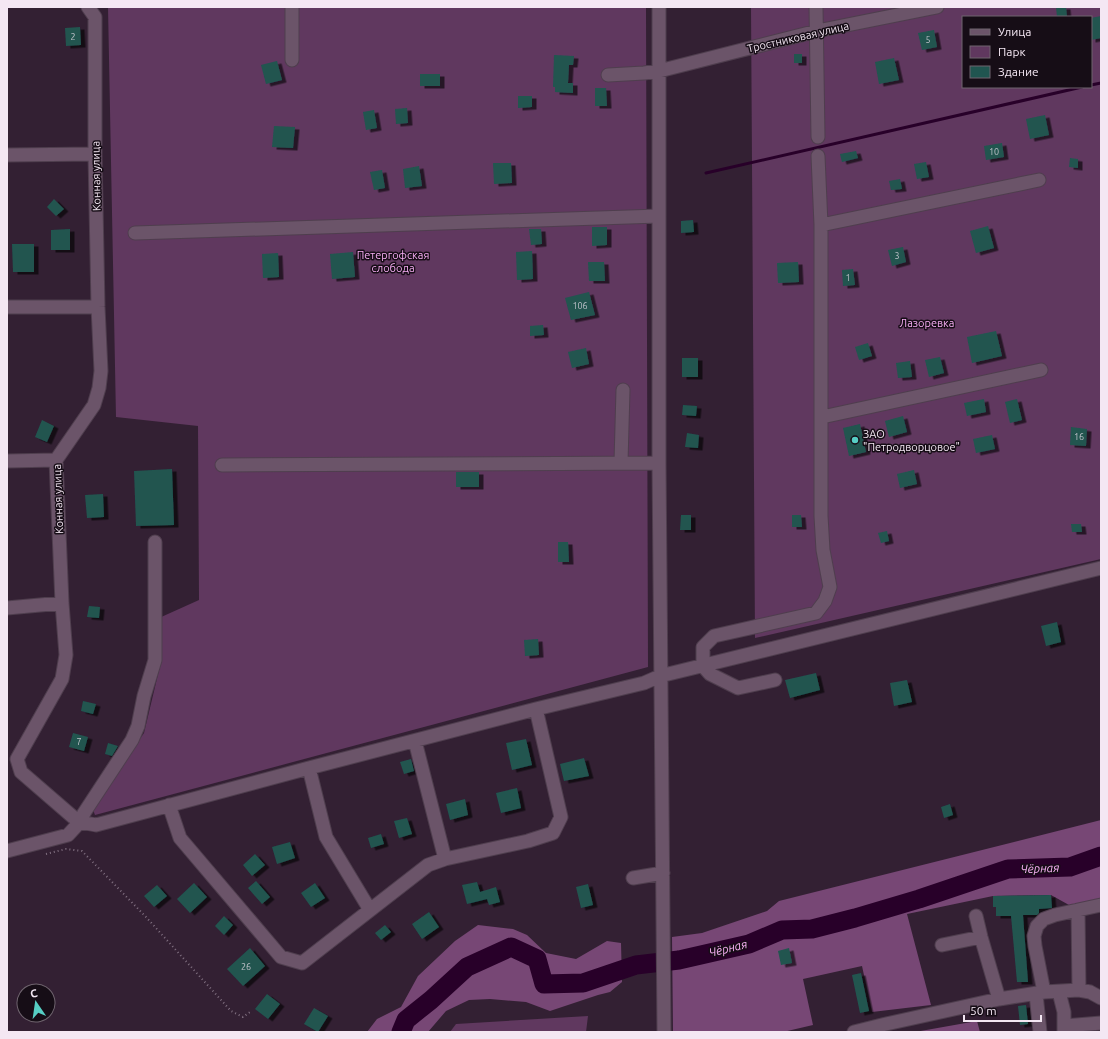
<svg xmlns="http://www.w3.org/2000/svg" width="1108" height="1039" viewBox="0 0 1108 1039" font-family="Ubuntu,sans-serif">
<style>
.green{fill:#60385f;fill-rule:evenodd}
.forest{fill:#774775}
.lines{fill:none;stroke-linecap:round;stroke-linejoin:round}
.stream{stroke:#280029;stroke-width:3}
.river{stroke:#280029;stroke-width:19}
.building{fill:#205550;filter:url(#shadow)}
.minor-casing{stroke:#4f3e4e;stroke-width:15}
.path{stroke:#827182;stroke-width:2;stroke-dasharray:1 3;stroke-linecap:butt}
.minor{stroke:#6b5469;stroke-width:13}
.poi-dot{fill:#56cec4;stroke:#160d16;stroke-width:1.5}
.labels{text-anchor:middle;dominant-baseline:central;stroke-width:3;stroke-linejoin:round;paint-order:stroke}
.number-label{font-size:9px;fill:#bfc2ca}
.street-label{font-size:11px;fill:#f4e7f3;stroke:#160d16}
.park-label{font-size:11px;fill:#f6adf3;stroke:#160d16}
.poi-label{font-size:11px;fill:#f4e7f3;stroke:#160d16;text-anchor:start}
.water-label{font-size:12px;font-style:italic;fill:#fab1f7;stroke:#160d16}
</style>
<defs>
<filter id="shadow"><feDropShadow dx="4.5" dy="2.5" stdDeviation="0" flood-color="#0009"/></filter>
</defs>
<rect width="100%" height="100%" fill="#332033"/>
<path class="green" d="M108 7H646L648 667 95 815 92 807 144 733 160 666 159 618 199 600 198 426 116 417Z
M751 7H1101V559L755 638ZM963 17H1091V87H963Z
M588 1016 586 1032H450L456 1024Z"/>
<path class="forest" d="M1101 820V905L1078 910 1051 895 993 896 907 914 931 1005 872 1012 862 966 803 979 813 1025 783 1032H673L672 937 702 933 767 911 779 901Z
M478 925 513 929 527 935 546 953 576 959 607 941 621 943 622 982 610 992 598 995 550 1011 526 1002 490 999 469 1000 446 1011 428 1032H367L377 1019 401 1007 418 976 455 941Z
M977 1021 980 1032H915Z"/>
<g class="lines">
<path class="stream" d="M1091 85 1101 83
M706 173 1082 87"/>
<path class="river" d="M401 1032 406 1020 431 1000 467 967 511 947 537 959 544 984 583 983 636 965 679 960 749 944 782 930 812 929 855 918 919 899 1008 869 1070 867 1101 856"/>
</g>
<path class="building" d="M1056 7H1066L1067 17H1057Z
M1101 16V38L1091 40V18Z
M80 27 81 45 66 46 65 28Z
M934 30 937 47 922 50 918 33Z
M794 54H802V63H794Z
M554 55 574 56 573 65H569L568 83H573V93L555 92V87H553Z
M894 58 899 80 879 84 875 62Z
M277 61 282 80 266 84 261 65Z
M420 74H440V86H420Z
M595 88H606L607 106H595Z
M518 96H532V107L518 108Z
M407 108 408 123 396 124 395 109Z
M374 110 377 128 366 130 363 112Z
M1045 115 1049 135 1030 139 1026 119Z
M274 126 295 127 293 148 272 147Z
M1002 143 1004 157 986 160 984 146Z
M856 151 858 158 842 162 840 154Z
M1070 158 1078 159V168L1069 167Z
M926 162 929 177 917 179 914 164Z
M493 163H511L512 183 494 184Z
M419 166 422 186 405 188 403 169Z
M382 170 385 188 374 190 370 172Z
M900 179 902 189 891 190 889 181Z
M54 199 64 209 56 216 47 207Z
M693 220 694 232 681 233V221Z
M988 226 994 248 976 253 970 231Z
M592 227H607V245L592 246Z
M70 229V250H51V230Z
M529 229H541L542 244 531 245Z
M12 244H34V272H13Z
M903 247 906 262 892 266 888 250Z
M532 251 533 279 517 280 516 252Z
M353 252 355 277 332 279 330 254Z
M278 253 279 277 263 278 262 254Z
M588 262H604L605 281H589Z
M798 262 799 282 778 283 777 263Z
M853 269 855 285 843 286 842 270Z
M589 292 595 315 571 320 565 298Z
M543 325 544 335 530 336V326Z
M996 331 1002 356 972 363 967 337Z
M868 343 872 356 859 360 855 347Z
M586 348 589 364 572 368 568 352Z
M940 357 944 373 929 377 925 360Z
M682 358H698V377H682Z
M910 361 912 377 898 378 896 363Z
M984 399 986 412 967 416 964 403Z
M1017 399 1022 420 1010 423 1005 402Z
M683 405 697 406 696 416 682 415Z
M903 416 907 432 889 437 885 421Z
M42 420 54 426 47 442 35 437Z
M860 424 866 452 849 456 843 428Z
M1071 427 1087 429 1086 446 1070 445Z
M687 433 699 435 698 448 685 447Z
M992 435 995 449 976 453 973 439Z
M172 469 174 525 136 526 134 471Z
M914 470 917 484 900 488 897 474Z
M456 472H479V487H456Z
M103 494 104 517 87 518 85 495Z
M681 515H691V530H680Z
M792 515H801L802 527H792Z
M1071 524H1081L1082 532H1072Z
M887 531 889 541 881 543 878 533Z
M558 542H568L569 562H558Z
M89 606 100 607 99 618 87 617Z
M1057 622 1061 642 1046 646 1041 626Z
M538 639 539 655 525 656 524 640Z
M816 673 820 690 790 698 785 680Z
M907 680 912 702 894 706 890 683Z
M83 701 96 704 93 714 81 711Z
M73 733 88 737 84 751 69 747Z
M526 739 532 765 512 770 506 743Z
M108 743 118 746 112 756 105 754Z
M584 758 589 776 564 781 560 764Z
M411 759 414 771 404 774 400 762Z
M517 788 521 808 501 813 496 793Z
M465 799 468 815 450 820 446 804Z
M950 804 953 815 944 818 941 807Z
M407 818 412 834 399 838 394 821Z
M381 834 384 844 371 848 368 838Z
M290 842 295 858 277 864 272 847Z
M255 854 265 865 252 876 243 865Z
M256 881 270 897 262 904 248 888Z
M477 882 480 892 496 887 500 902 489 905 487 899 467 904 462 885Z
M194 883 207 897 190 913 177 899Z
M315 883 325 898 311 907 301 893Z
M588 884 593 905 581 908 576 887Z
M157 885 167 896 154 907 144 896Z
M1051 895 1052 908 1039 909V913L1037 915H1023L1028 982H1017L1011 916H996V907H993V896Z
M429 912 439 927 422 939 412 924Z
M224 916 233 925 224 935 215 926Z
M385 925 391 932 381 940 375 933Z
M250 948 265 966 243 986 227 969Z
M789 948 792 963 781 965 778 951Z
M861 973 869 1011 860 1013 852 975Z
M267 994 280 1004 268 1019 255 1009Z
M1026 1005 1028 1024 1020 1025 1018 1006Z
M314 1008 328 1016 318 1032 304 1024Z"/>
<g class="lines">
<g class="minor-casing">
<path id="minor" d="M88 7 95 17V154L98 307 101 371 99 388 94 405 56 460 62 603 66 655 62 679 17 759 21 772 73 817 80 822 84 813 132 740 138 726 144 696 155 660V542
M292 7V60
M659 7V463L664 1032
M816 7 818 137
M608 75 644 73 659 71 817 31 937 7
M7 155 95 154
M821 225 1039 180
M135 233 659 216
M7 307H98
M822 417 1041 370
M7 461 56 460
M621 462 623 390
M222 465 659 463
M7 608 62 603
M775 680 738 688 710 674 703 666V647L714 636 816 613 825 601 830 587 823 550 821 516V225L818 156
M415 741 445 859
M309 768 326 837 370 910
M169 805 180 838 281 957 302 963 428 865 445 859 528 841 553 833 561 817 536 709
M7 851 68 835 80 822 96 825 309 768 536 709 644 683 660 676 1101 568
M633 878 663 873
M1078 910 1079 990
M976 916 981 937 999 999
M942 945 981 937
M1044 992 1035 946 1034 936 1037 926 1044 919 1055 915 1101 905
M1059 992 1064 1012V1032
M1036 994 1040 1032
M1064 1026 1101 1023
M854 1032 886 1024 999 999 1044 992 1079 990 1090 992 1101 998"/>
</g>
<path class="path" d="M46 854 66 849 82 851 146 917 231 1011 243 1017 250 1012"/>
<use href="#minor" class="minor"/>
</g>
<circle class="poi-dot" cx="855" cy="440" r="4"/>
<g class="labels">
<g class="number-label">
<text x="73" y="37">2</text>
<text x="928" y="40">5</text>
<text x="994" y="152">10</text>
<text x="897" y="256">3</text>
<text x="848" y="278">1</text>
<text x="580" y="306">106</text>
<text x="1079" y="437">16</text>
<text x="79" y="742">7</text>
<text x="246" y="967">26</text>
</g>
<g class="street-label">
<text transform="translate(798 37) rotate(-13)">Тростниковая улица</text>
<text transform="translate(96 176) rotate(-91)">Конная улица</text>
<text transform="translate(58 499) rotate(-92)">Конная улица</text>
</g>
<g class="park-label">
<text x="393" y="255">Петергофская<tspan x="393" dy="13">слобода</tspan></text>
<text x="927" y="323">Лазоревка</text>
</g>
<g class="poi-label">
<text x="863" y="434">ЗАО<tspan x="863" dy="13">"Петродворцовое"</tspan></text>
</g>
<g class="water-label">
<text transform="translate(1040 868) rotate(-2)">Чёрная</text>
<text transform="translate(728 948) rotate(-14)">Чёрная</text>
</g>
</g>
<rect width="1108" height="1039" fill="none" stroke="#f4e7f3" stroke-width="16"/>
<rect x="962" y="16" width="130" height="72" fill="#160d16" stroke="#6f646e"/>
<rect x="970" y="29" width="20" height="6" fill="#6b5469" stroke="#6f646e"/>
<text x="998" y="36" font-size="12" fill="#f4e7f3">Улица</text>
<rect x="970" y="46" width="20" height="12" fill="#60385f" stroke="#6f646e"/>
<text x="998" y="56" font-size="12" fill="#f4e7f3">Парк</text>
<rect x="970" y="66" width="20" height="12" fill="#205550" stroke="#6f646e"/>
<text x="998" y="76" font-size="12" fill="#f4e7f3">Здание</text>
<g transform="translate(36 1003) rotate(347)"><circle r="19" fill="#160d16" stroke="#6f646e"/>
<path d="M0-3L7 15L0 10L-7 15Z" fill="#56cec4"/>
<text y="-6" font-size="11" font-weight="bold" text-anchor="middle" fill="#f4e7f3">С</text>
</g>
<path d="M964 1015v6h77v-6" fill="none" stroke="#f4e7f3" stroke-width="2"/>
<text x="970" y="1015" font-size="12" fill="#f4e7f3" stroke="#160d16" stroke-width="3" paint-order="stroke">50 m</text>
</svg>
